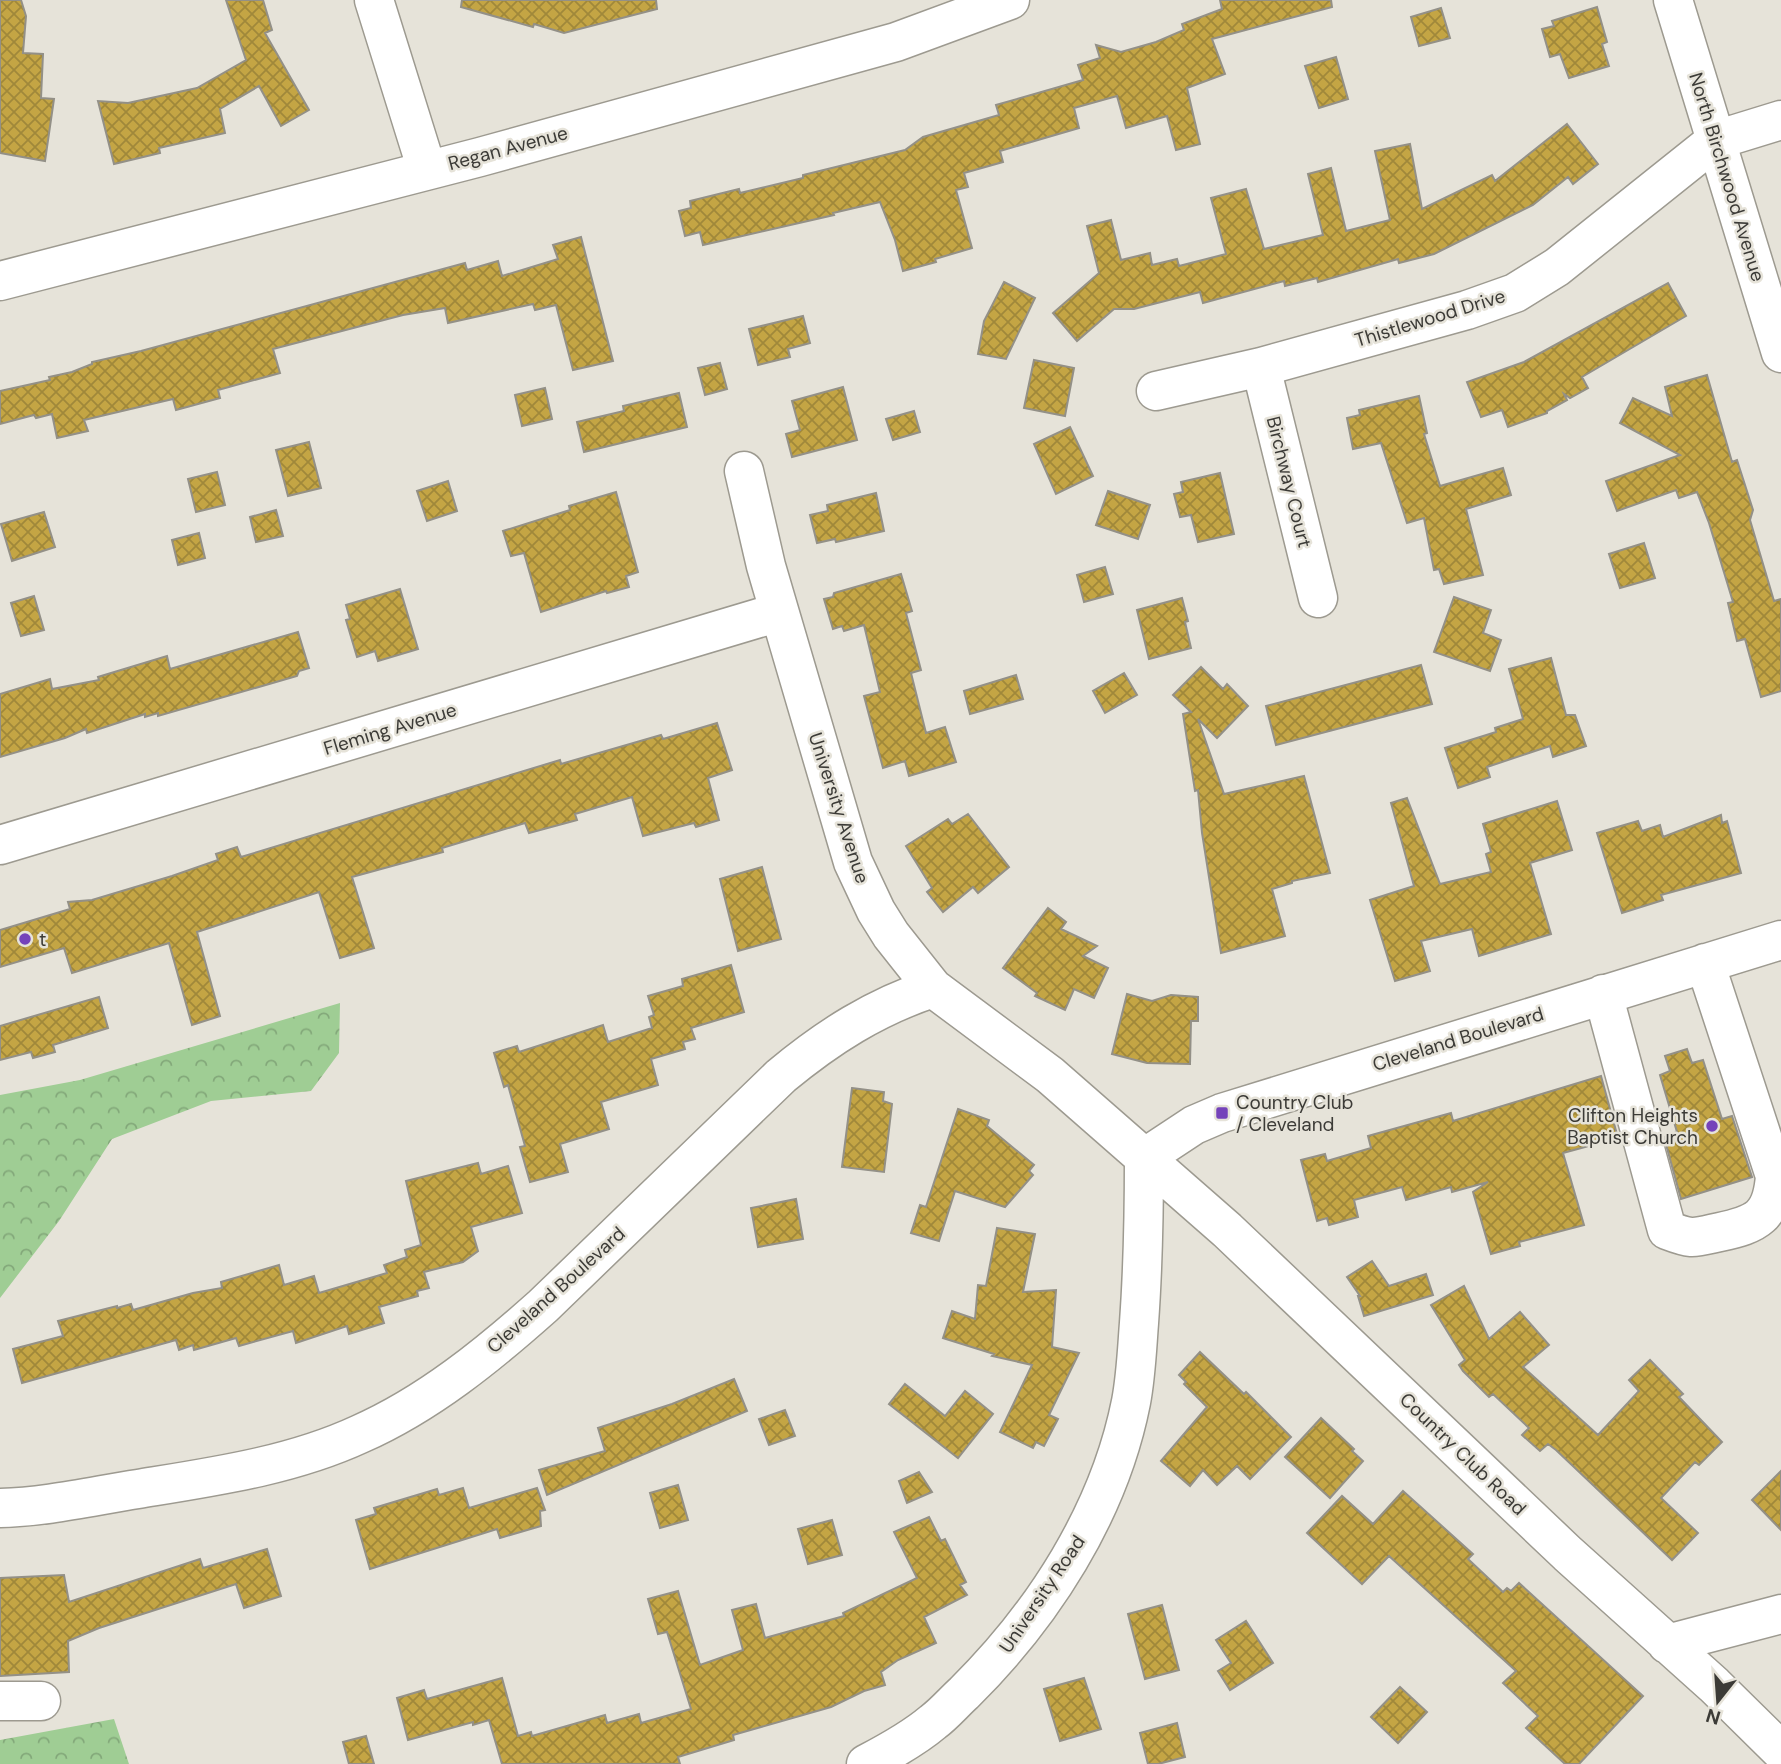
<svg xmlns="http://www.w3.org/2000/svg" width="1781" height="1764" viewBox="0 0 1781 1764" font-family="'DM Sans',sans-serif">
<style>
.forest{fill:url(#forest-crowns)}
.building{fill:url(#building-cross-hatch);stroke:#939087;stroke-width:2}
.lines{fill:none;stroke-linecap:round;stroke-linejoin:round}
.minor-casing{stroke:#9d9a90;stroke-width:41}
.minor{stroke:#fff;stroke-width:38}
.poi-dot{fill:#7543ba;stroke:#e6e3d9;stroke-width:2.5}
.labels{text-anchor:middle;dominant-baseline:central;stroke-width:5;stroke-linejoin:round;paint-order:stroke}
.street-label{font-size:19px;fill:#3c3b37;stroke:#e6e3d9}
.poi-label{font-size:19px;fill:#3c3b37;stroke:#e6e3d9;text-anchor:start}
</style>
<defs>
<pattern id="forest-crowns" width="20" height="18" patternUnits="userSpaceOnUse" patternTransform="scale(1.75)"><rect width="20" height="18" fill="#9fcd94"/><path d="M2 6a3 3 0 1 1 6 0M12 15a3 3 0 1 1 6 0" fill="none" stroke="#83a87a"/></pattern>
<pattern id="building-cross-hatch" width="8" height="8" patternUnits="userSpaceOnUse" patternTransform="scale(1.75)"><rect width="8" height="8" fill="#c4a544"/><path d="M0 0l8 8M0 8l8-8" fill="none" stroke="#a0883a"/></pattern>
</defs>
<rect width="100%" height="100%" fill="#e6e3d9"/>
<path class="forest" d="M340 1003 339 1053 311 1091 211 1101 112 1139 59 1221 0 1298V1095L80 1080Z
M114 1719 129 1764H0V1740Z"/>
<path class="building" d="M0 0H21L26 16 23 53 43 54 41 98 54 99 45 161 0 153Z
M226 0H263L272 30 265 33 309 110 281 126 259 86 220 109 225 133 159 148 160 153 114 164 98 101 128 103 197 88 246 60Z
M462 0H656L657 9 564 33 534 24 533 27 461 7Z
M1220 0H1331L1332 7 1212 39 1225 74 1187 88 1200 144 1176 150 1167 116 1126 128 1117 96 1074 108 1079 128 1000 151 1003 162 964 173 968 187 956 190 972 248 935 259 936 262 903 271 895 240 880 202 833 213 834 215 703 245 700 232 685 236 679 211 691 208 690 201 739 189 740 193 803 178V175L905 150 923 137 999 115 996 105 1083 80 1078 65 1100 58 1096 45 1121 52 1156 42 1184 30 1182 24 1222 9Z
M1597 7 1607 42 1602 44 1609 66 1569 78 1560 54 1550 57 1542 29 1554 26 1552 21Z
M1441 8 1450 38 1419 46 1411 17Z
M1336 57 1348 99 1319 108 1305 66Z
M1567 124 1598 164 1573 184 1568 177 1533 205 1434 254 1399 263 1398 259 1318 282 1317 278 1285 286 1284 281 1203 303 1200 292 1134 309H1114L1077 341 1053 313 1099 273 1087 226 1111 220 1121 260 1150 253 1152 265 1177 259 1179 266 1226 254 1211 198 1246 189 1264 249 1323 235 1308 174 1331 168 1346 231 1390 220 1375 151 1410 144 1422 209 1492 175 1495 181Z
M581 237 613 361 573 370 556 305 535 310 533 304 448 323 445 308 403 315 273 349 280 373 218 390 220 398 176 410 173 399 84 420 88 431 57 438 52 414 36 418 34 415 0 424V391L50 380 49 377 72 372 92 364V362L141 351 465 263 467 270 498 261 502 276 558 259 553 245Z
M1004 282 1035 298 1006 359 978 354 984 321Z
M1668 283 1686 316 1582 377 1588 388 1570 398 1564 394 1567 400 1547 411V413L1508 427 1502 410 1481 417 1467 382 1524 362Z
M803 316 810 343 788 349 790 357 758 365 749 329Z
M1034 360 1074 368 1065 416 1024 408Z
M720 363 727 389 705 395 698 368Z
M1707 375 1732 462 1737 460 1753 510 1750 520 1774 601 1781 599V691L1761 697 1745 639 1737 641 1728 603 1733 602 1709 523 1697 492 1679 498 1676 490 1617 511 1606 481 1680 455 1620 423 1633 398 1672 416 1665 387Z
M843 387 857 440 792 457 786 434 800 430 792 401Z
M545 388 552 419 522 426 515 395Z
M679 393 687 427 584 452 577 422 624 411 623 406Z
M1419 396 1427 433 1424 434 1440 486 1503 468 1511 495 1466 509 1483 575 1444 584 1439 569 1434 570 1424 518 1407 523 1381 443 1353 449 1347 418 1360 415 1359 410Z
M914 411 920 432 893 440 886 419Z
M1070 427 1093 476 1056 494 1034 444Z
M309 442 321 488 288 496 276 450Z
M217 472 225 505 196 512 188 479Z
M1220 473 1234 534 1198 542 1191 515 1180 517 1174 494 1183 492 1181 482Z
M448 481 457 511 427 521 417 491Z
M1108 491 1150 505 1138 539 1096 525Z
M616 492 638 572 626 576 629 587 607 593 606 591 541 612 524 553 511 556 503 531 570 510 569 506Z
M876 493 884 531 836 542 835 539 817 543 810 515 828 511 827 505Z
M276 510 283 536 256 542 250 517Z
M44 512 55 547 12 561 1 524Z
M199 533 205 558 178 565 172 540Z
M1644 543 1655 578 1620 588 1609 554Z
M1105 567 1113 594 1084 602 1077 575Z
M901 574 912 611 906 613 921 670 911 673 926 733 945 727 956 762 909 776 905 761 883 768 864 696 880 692 864 625 844 631 842 626 833 629 824 599 833 597 834 593Z
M400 589 418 649 378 661 375 651 357 657 346 620 350 619 346 605Z
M34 596 44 630 21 636 11 603Z
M1454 597 1491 610 1483 633 1501 640 1490 671 1434 652Z
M1182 598 1188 621 1185 622 1191 648 1149 659 1137 610Z
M298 632 309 668 299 671 297 676 158 716V713L145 717V714L87 733 86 729 65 738 0 757V694L50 679 52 689 99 680 98 677 167 656 170 669Z
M1551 658 1566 715H1575L1586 746 1553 757 1550 746 1487 767 1490 777 1458 788 1445 748 1496 732 1495 728 1523 719 1509 669Z
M1421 665 1432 704 1276 745 1266 706Z
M1201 667 1223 689 1227 684 1248 706 1217 738 1198 719 1224 794 1304 776 1330 873 1292 881V883L1272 889 1285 936 1221 953 1202 833 1198 790 1195 791 1183 714 1191 712 1173 695Z
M1124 673 1137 695 1105 713 1093 691Z
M1016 675 1023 699 970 714 964 691Z
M717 723 732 770 708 778 719 820 696 827 694 823 643 836 632 797 575 814 577 820 529 833 525 823 442 848 443 852 352 877 374 948 340 958 319 892 197 932 220 1016 192 1025 169 943 72 973 64 948 0 967V930L70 909 68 902 92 900 172 876 218 860 216 854 237 847 241 857 560 760 561 764 661 735 663 739Z
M1407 798 1440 884 1491 872 1486 854 1491 852 1483 824 1557 801 1572 850 1530 863 1551 934 1479 956 1472 929 1421 941 1430 971 1395 981 1370 900 1414 886 1391 803Z
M968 814 1009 867 978 893 973 887 943 912 927 892 932 888 906 846 948 819 952 824Z
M1721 815 1722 823 1727 821 1741 873 1661 895 1663 900 1622 913 1597 833 1638 821 1642 831 1660 825 1663 837Z
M762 867 781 939 738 951 720 879Z
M1048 908 1066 922 1061 929 1097 946 1083 956 1108 968 1094 998 1074 989 1065 1010 1035 996 1037 993 1003 968Z
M731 965 744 1012 691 1028 695 1039 683 1042 685 1049 651 1059 658 1085 601 1102 609 1129 560 1144 568 1172 530 1182 520 1147 525 1146 508 1085 504 1087 494 1053 517 1046 519 1052 603 1025 608 1042 652 1028 649 1017 654 1015 648 996 683 986 682 979Z
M1127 994 1152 1001 1171 995 1198 997V1021H1191L1190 1064 1147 1063 1112 1054Z
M99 997 108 1028 53 1045 55 1052 33 1058 31 1052 0 1060V1026Z
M1687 1049 1692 1063 1703 1060 1722 1119 1732 1116 1752 1177 1681 1199 1664 1137 1677 1132 1660 1075 1670 1071 1665 1056Z
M1601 1076 1618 1138 1563 1153 1584 1225 1519 1242 1520 1246 1491 1254 1473 1192 1488 1182 1452 1192 1451 1187 1406 1200 1402 1187 1354 1200 1358 1217 1329 1225 1327 1218 1317 1221 1301 1160 1325 1154 1327 1161 1371 1148 1368 1136 1451 1113 1453 1121Z
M852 1088 884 1092 883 1101 892 1104 884 1172 842 1167Z
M958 1109 989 1120 987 1126 1034 1165 1029 1171 1033 1175 1005 1207 955 1191 939 1241 911 1233 920 1205 926 1207Z
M478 1163 481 1174 508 1166 522 1213 471 1227 478 1251 463 1262 424 1272 429 1288 417 1291 418 1296 379 1307 384 1323 349 1334 347 1326 296 1343 293 1331 239 1346 236 1338 194 1350 193 1345 179 1350 176 1340 22 1383 13 1349 63 1336 58 1321 117 1306V1308L131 1304 133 1310 193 1293 222 1288 221 1282 279 1265 284 1285 314 1276 319 1293 387 1273 384 1265 407 1257 405 1250 421 1245 406 1181Z
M796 1199 803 1239 758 1247 751 1208Z
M997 1228 1035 1234 1023 1292 1056 1290 1052 1347 1079 1353 1049 1415 1058 1419 1044 1446 1036 1442 1033 1448 1000 1432 1032 1365 992 1356 994 1354 943 1338 952 1311 975 1319 978 1285 986 1286Z
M1372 1261 1389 1286 1426 1274 1433 1295 1364 1316 1358 1296H1360L1347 1277Z
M1464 1286 1489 1339 1520 1312 1549 1345 1523 1367 1598 1435 1639 1391 1629 1380 1650 1360 1683 1394 1679 1397 1722 1442 1699 1465 1695 1462 1661 1498 1698 1533 1672 1560 1556 1450 1548 1444 1540 1451 1522 1435 1529 1428 1493 1394 1489 1397 1463 1371 1459 1365 1465 1360 1431 1305Z
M1200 1352 1244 1394 1246 1392 1291 1437 1250 1479 1237 1466 1217 1485 1203 1470 1190 1486 1161 1461 1207 1407 1184 1384 1186 1382 1179 1375Z
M734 1379 747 1411 547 1495 539 1470 605 1451 598 1428 672 1404Z
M905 1384 945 1416 965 1391 993 1414 958 1458 889 1404Z
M785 1410 795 1436 769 1445 759 1419Z
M1321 1418 1354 1449 1352 1451 1363 1461 1330 1498 1285 1457Z
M1781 1471V1530L1752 1500Z
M919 1472 932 1492 907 1503 899 1481Z
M678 1485 688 1520 660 1528 650 1493Z
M463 1488 469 1508 537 1488 545 1510 540 1511 541 1526 500 1538 497 1529 370 1569 356 1520 376 1514 374 1508 437 1489 439 1495Z
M1403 1491 1473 1554 1468 1559 1503 1592 1507 1588 1511 1591 1519 1583 1643 1696 1579 1764H1565L1526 1728 1538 1716 1503 1683 1516 1671 1389 1556 1362 1584 1307 1533 1342 1496 1373 1524Z
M929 1517 941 1541 945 1539 966 1582 960 1585 967 1595 924 1617 936 1643 898 1660 881 1672 885 1685 864 1691 831 1707 733 1735 734 1740 678 1757 680 1764H502L489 1720 473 1725V1722L408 1740 397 1698 424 1690 427 1699 502 1678 518 1736 531 1732 532 1736 605 1715 607 1723 639 1714 641 1723 691 1709 667 1632 658 1634 648 1599 678 1591 700 1665 743 1650 732 1610 756 1604 765 1638 844 1616 843 1613 917 1578 894 1532Z
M832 1520 842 1555 808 1564 798 1529Z
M267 1549 281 1596 244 1608 236 1584 99 1628 68 1641 69 1672 0 1676V1578L64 1575 69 1602 200 1559 203 1568Z
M1162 1605 1179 1670 1145 1679 1128 1614Z
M1246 1621 1273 1663 1230 1690 1218 1671 1231 1663 1216 1640Z
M1084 1678 1101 1729 1060 1741 1044 1689Z
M1400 1687 1427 1712 1398 1743 1371 1717Z
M1177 1723 1185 1757 1158 1764H1148L1140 1733Z
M366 1736 374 1764H349L343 1742Z"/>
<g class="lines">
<g class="minor-casing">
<path id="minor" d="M374 0 427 170
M1673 0 1781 353
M0 281 480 157 896 42 1010 0
M1261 367 1318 598
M1156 391 1261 367 1467 310 1515 293 1557 267 1716 140 1781 120
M744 471 766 566 853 862 876 911 891 935 933 988 1050 1075 1227 1230 1568 1554 1714 1685 1781 1751
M0 845 779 612
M1603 994 1667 1230C1693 1240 1693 1238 1720 1232 1757 1224 1772 1217 1775 1176L1705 963
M1144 1158 1194 1125 1222 1113 1781 940
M0 1508C46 1507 93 1496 138 1489 212 1477 291 1466 360 1434 428 1404 488 1355 543 1306L781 1076C828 1037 875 1007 933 988
M1667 1644 1781 1614
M0 1701H41
M866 1764C889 1752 913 1739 933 1722 944 1714 954 1702 964 1693 1043 1615 1109 1513 1131 1402 1136 1376 1137 1349 1139 1323 1143 1268 1144 1213 1144 1158"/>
</g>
<use href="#minor" class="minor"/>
</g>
<g class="poi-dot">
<circle cx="25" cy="939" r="7"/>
<rect x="1215" y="1106" width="14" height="14" rx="3.5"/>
<circle cx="1712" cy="1126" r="7"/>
</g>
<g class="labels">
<g class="street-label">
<text transform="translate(508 148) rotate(-15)">Regan Avenue</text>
<text transform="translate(1727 177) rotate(73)">North Birchwood Avenue</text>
<text transform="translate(1430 318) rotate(-17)">Thistlewood Drive</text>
<text transform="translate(1289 482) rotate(76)">Birchway Court</text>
<text transform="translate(390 729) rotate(-17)">Fleming Avenue</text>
<text transform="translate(839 808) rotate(72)">University Avenue</text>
<text transform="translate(1458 1039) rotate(-17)">Cleveland Boulevard</text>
<text transform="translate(556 1290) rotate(-42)">Cleveland Boulevard</text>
<text transform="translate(1463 1454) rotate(44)">Country Club Road</text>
<text transform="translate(1042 1594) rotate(-56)">University Road</text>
</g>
<g class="poi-label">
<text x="39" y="939">t</text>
<text x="1236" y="1102">Country Club<tspan x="1236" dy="22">/ Cleveland</tspan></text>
<text x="1698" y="1115" text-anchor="end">Clifton Heights<tspan x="1698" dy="22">Baptist Church</tspan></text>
</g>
</g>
<g transform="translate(1718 1701) rotate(197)" stroke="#e6e3d9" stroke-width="5" paint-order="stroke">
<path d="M0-5L12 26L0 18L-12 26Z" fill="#3c3b37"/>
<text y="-10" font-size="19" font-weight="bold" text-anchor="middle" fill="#3c3b37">N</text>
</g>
</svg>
